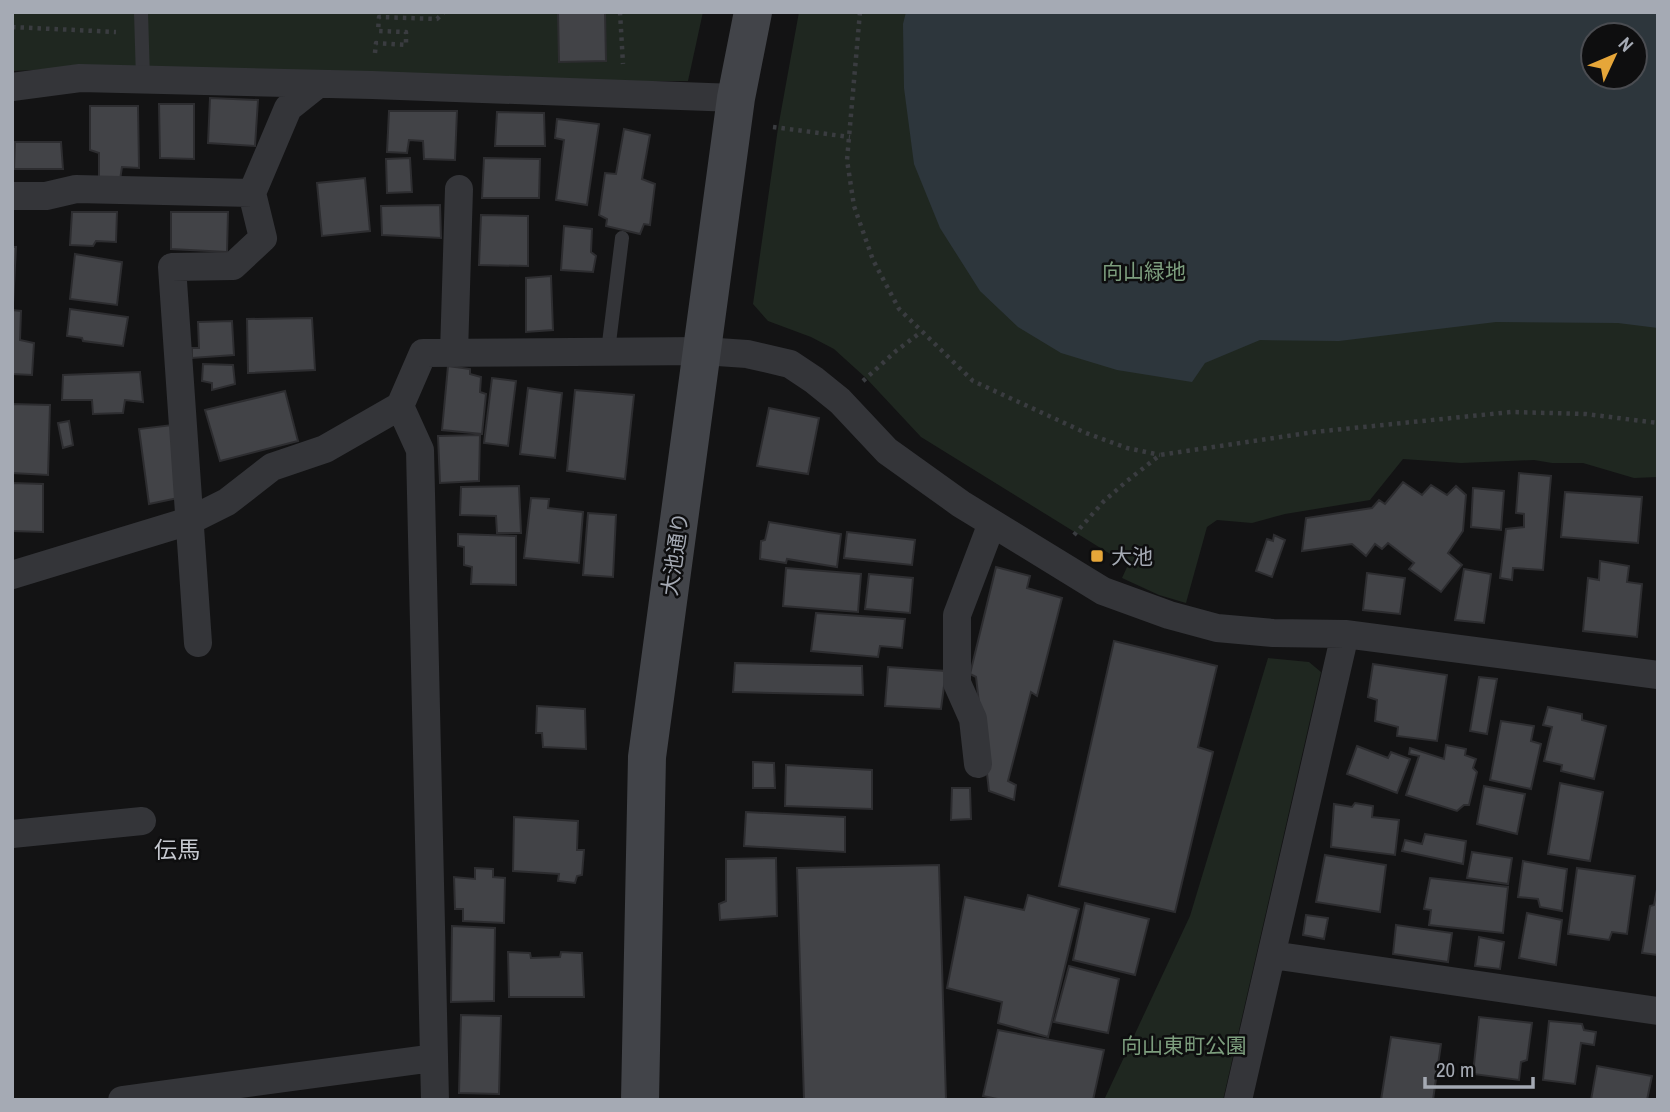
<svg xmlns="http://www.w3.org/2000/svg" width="1670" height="1112" viewBox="0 0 1670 1112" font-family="'Archivo Narrow','Noto Sans JP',sans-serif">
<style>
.green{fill:#1f2720;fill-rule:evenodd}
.water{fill:#2d363c;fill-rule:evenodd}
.building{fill:#424347;stroke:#2d2d30;stroke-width:2}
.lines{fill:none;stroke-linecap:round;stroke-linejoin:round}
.path{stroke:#3a3c40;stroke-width:4.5;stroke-dasharray:3.5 5;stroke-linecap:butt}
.lane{stroke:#343539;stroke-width:14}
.street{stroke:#343539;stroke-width:28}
.secondary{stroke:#424449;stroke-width:38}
.poi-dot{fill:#e6a639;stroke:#0e0e0f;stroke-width:2.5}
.labels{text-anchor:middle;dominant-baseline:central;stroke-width:5;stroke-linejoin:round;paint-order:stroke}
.park-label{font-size:21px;fill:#7d9e7e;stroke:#0e0e0f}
.street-label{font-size:21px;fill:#a5aab4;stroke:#0e0e0f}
.poi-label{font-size:21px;fill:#a5aab4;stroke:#0e0e0f;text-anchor:start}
.neighbourhood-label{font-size:23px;fill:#c6c9d0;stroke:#0e0e0f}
</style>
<rect width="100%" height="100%" fill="#131314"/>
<path class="green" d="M12 12H703L688 81H610L123 66 12 71Z
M799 12H1658V477L1634 478 1583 463H1552L1534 460 1461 463 1403 459 1370 500 1285 514 1252 523 1217 520 1207 527 1186 603 1159 595 1122 578 1128 565 921 437 866 378 834 349 811 337 768 321 753 304 778 128ZM1593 35H1635V77H1593Z
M1268 658 1309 662 1321 672 1223 1100H1104L1190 916Z"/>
<path class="water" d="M906 12H1658V328L1618 323 1496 322 1339 341 1260 340 1205 363 1192 382 1117 370 1061 353 1018 327 980 291 940 228 914 164 904 88 903 24ZM1593 35H1635V77H1593Z"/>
<path class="building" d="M558 12H605L606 61 559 62Z
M210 98 258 100 255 146 208 143Z
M159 104H194V159L160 158Z
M90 106H138L139 168 122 167 120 180 99 178V153L90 150Z
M389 111H457L455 160 424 159 423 141 409 140 407 153 387 152Z
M497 112 544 113 545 146H495Z
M557 119 599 124 587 205 556 200 564 140 555 138Z
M624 129 650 135 642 179 655 184 650 225 644 224 640 234 606 226 607 219 599 215 605 173 616 174Z
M15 142H61L63 169H14Z
M410 158 412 192 387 193 386 159Z
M484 158 540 159 539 198H482Z
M365 178 370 231 322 236 317 183Z
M440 205 441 238 382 235 381 206Z
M72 212H117L116 242 96 241 93 246 70 245Z
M171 212H228L227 252 171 249Z
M481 215 528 216V266L479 265Z
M564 226 592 229 591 252 596 256 593 272 561 270Z
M12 247H16L13 304H12Z
M75 254 122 262 117 305 70 299Z
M551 276 553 330 526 332V278Z
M70 309 128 317 123 346 83 341 82 338 67 336Z
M12 310 21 311 20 340 34 343 32 375 12 374Z
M312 318 315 370 248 373 247 319Z
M232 321 234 355 192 358V348H199L198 322Z
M203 364 233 365 235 384 212 390V383L202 381Z
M448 366 470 369V374L481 377 480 392 486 394 482 434 442 430Z
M140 372 143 402 125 400 123 413 93 414 92 400H62L63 375Z
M492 378 516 381 508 446 484 443Z
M528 388 562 393 555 458 520 454Z
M575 390 634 395 625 479 567 471Z
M285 391 298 441 220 461 205 410Z
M12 404 50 405 48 475 12 473Z
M769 408 819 418 808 474 757 466Z
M69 421 73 445 63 448 58 423Z
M172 425 183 497 149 504 139 429Z
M480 435 479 481 440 483 438 436Z
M1519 473 1551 476 1543 570 1513 568 1512 580 1500 578 1506 529 1524 527V514L1516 513Z
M1403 482 1422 495 1431 485 1447 495 1456 486 1466 495 1463 531 1448 553 1462 565 1441 592 1409 569 1414 563 1388 543 1382 549 1375 544 1366 556 1352 544 1302 551 1306 518 1372 508 1379 500 1385 504Z
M12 483 43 484V532L12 531Z
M519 486 521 533H497L496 516 460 515 461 487Z
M1473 488 1504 491 1501 530 1471 527Z
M1565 492 1642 497 1638 543 1561 537Z
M531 498 549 499 548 508 583 512 579 563 524 558Z
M588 513 616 515 613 577 583 575Z
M769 522 841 534 837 567 787 559 786 563 760 559 761 541 765 540Z
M847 532 915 540 912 565 844 558Z
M458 534 516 536V585L471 584 472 567 464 565V547L458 546Z
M1274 535 1285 540 1272 577 1256 571 1267 539 1273 541Z
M1600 561 1629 566 1627 582 1642 584 1637 637 1583 631 1588 578 1599 580Z
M996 567 1030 576 1027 588 1062 598 1037 696 1031 692 1008 781 1016 785 1014 800 989 791 976 677 970 674Z
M786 568 861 574 858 612 783 606Z
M1464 569 1491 574 1484 623 1455 620Z
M1367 573 1405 578 1400 614 1363 610Z
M869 574 913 578 910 613 865 609Z
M816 613 905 619 902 648 880 646 878 657 811 651Z
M1114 641 1217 666 1198 747 1213 752 1175 912 1059 886Z
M735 663 862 666 863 695 733 692Z
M1373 664 1447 675 1437 741 1397 736 1398 727 1375 721 1377 700 1368 697Z
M888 667 946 671 941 709 885 706Z
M1479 677 1497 679 1487 734 1470 731Z
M537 706 585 709 586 749 543 747 542 733H536Z
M1548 707 1582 714V720L1606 726 1594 779 1561 771 1562 765 1544 761 1552 727 1543 725Z
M1501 721 1534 726 1531 741 1541 744 1531 789 1490 780Z
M1446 745 1466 749 1465 755 1476 759 1473 768 1477 772 1469 805H1464L1457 811 1406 795 1419 756 1409 754 1410 748 1444 759Z
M1357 746 1388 758 1391 752 1410 759 1397 793 1347 774Z
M753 762 774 763 775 788H753Z
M786 765 872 770V809L785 806Z
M1560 783 1603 792 1590 861 1548 854Z
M1484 786 1525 794 1517 834 1477 824Z
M952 788H970L971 819 951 820Z
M1355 803 1373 806 1372 817 1399 820 1395 855 1331 847 1334 804 1352 807Z
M746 812 845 817V852L744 846Z
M514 817 578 821 577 850H584L582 875 577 876 575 883 558 881 559 874 513 871Z
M1425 834 1466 841 1463 864 1402 851 1405 840 1422 844Z
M1472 852 1512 858 1508 884 1467 878Z
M1325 855 1386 865 1380 912 1316 902Z
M776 858 777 916 720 920 719 904 726 901V859Z
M1523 861 1567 869 1562 911 1540 907 1538 899 1518 897Z
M939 865 946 1100H804L797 868Z
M475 868 493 869V877L505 878 504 923 463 921V909H455L454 877 475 879Z
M1577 868 1635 876 1627 934 1612 932 1609 940 1568 934Z
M1430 878 1508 887 1503 933 1429 925 1431 910 1424 909Z
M1658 884V955L1642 953 1650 906 1654 905Z
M1028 895 1079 909 1048 1037 998 1023 1002 1002 947 988 965 897 1024 910Z
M1085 903 1149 919 1135 975 1073 960Z
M1527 913 1562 920 1556 965 1519 958Z
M1306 915 1328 918 1324 939 1303 935Z
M1396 925 1452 933 1448 962 1393 954Z
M452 926 495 928 494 1001 451 1002Z
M1479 937 1504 942 1500 969 1475 966Z
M508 952 530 953 531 958 560 957 561 952 582 953 584 997H509Z
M1069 966 1119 979 1108 1033 1054 1022Z
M461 1015 501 1016 499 1094 459 1093Z
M1479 1017 1532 1023 1527 1060 1521 1062 1519 1080 1473 1074Z
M1549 1021 1582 1024 1584 1030 1596 1032 1594 1045 1581 1043 1575 1084 1543 1080Z
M998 1030 1104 1050 1093 1100H1002L983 1096Z
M1391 1037 1441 1044 1433 1100H1381Z
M1597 1066 1652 1076 1647 1100H1591Z"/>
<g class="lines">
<path class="path" d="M620 12 623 64
M860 12 847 160 854 206 873 260 899 309 973 381 1086 433 1127 448 1160 455
M12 27 116 32
M375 53 376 43 406 45V32L378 31 379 17 437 19 444 12
M773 127 850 137
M863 381 896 351 921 332
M1074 535 1104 501 1127 481 1160 455 1314 432 1511 412 1586 414 1658 423"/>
<path class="lane" d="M141 12 143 79
M608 351 622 238"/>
<path class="street" d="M12 87 80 78 372 85 736 98
M12 196H46L76 189 252 193
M454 353 459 189
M400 406 420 450 435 1100
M12 575 189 521 227 502 272 467 325 449 400 406 423 353 703 351 747 354 790 364 814 380 840 401 887 451 961 504 1103 591 1169 615 1217 628 1273 633 1345 634 1658 675
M198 643 172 267 233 266 263 238 252 193 288 108 318 84
M978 764 973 719 957 683V615L992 523
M12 834 142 821
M1272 955 1658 1011
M122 1100 434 1058
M1238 1100 1345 634"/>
<path class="secondary" d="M640 1100 647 757 736 98 753 12"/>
</g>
<rect class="poi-dot" x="1090" y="549" width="14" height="14" rx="3.5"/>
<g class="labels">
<g class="park-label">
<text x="1144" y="271">向山緑地</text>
<text x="1184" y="1045">向山東町公園</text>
</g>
<g class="street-label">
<text transform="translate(675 554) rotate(-82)">大池通り</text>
</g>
<g class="poi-label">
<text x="1111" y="556">大池</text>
</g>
<g class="neighbourhood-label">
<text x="177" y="849">伝馬</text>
</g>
</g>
<rect width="1670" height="1112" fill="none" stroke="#a5aab4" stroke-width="28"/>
<g transform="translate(1614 56) rotate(46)"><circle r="33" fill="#0e0e0f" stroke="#4a4c51" stroke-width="2"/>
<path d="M0-5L12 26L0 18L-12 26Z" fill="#e6a639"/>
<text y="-10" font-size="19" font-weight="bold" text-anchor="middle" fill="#a5aab4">N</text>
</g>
<path d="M1425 1077v10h108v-10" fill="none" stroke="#a5aab4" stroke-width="3.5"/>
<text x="1436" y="1077" font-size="21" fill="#a5aab4" stroke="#0e0e0f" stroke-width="5" paint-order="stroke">20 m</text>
</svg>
